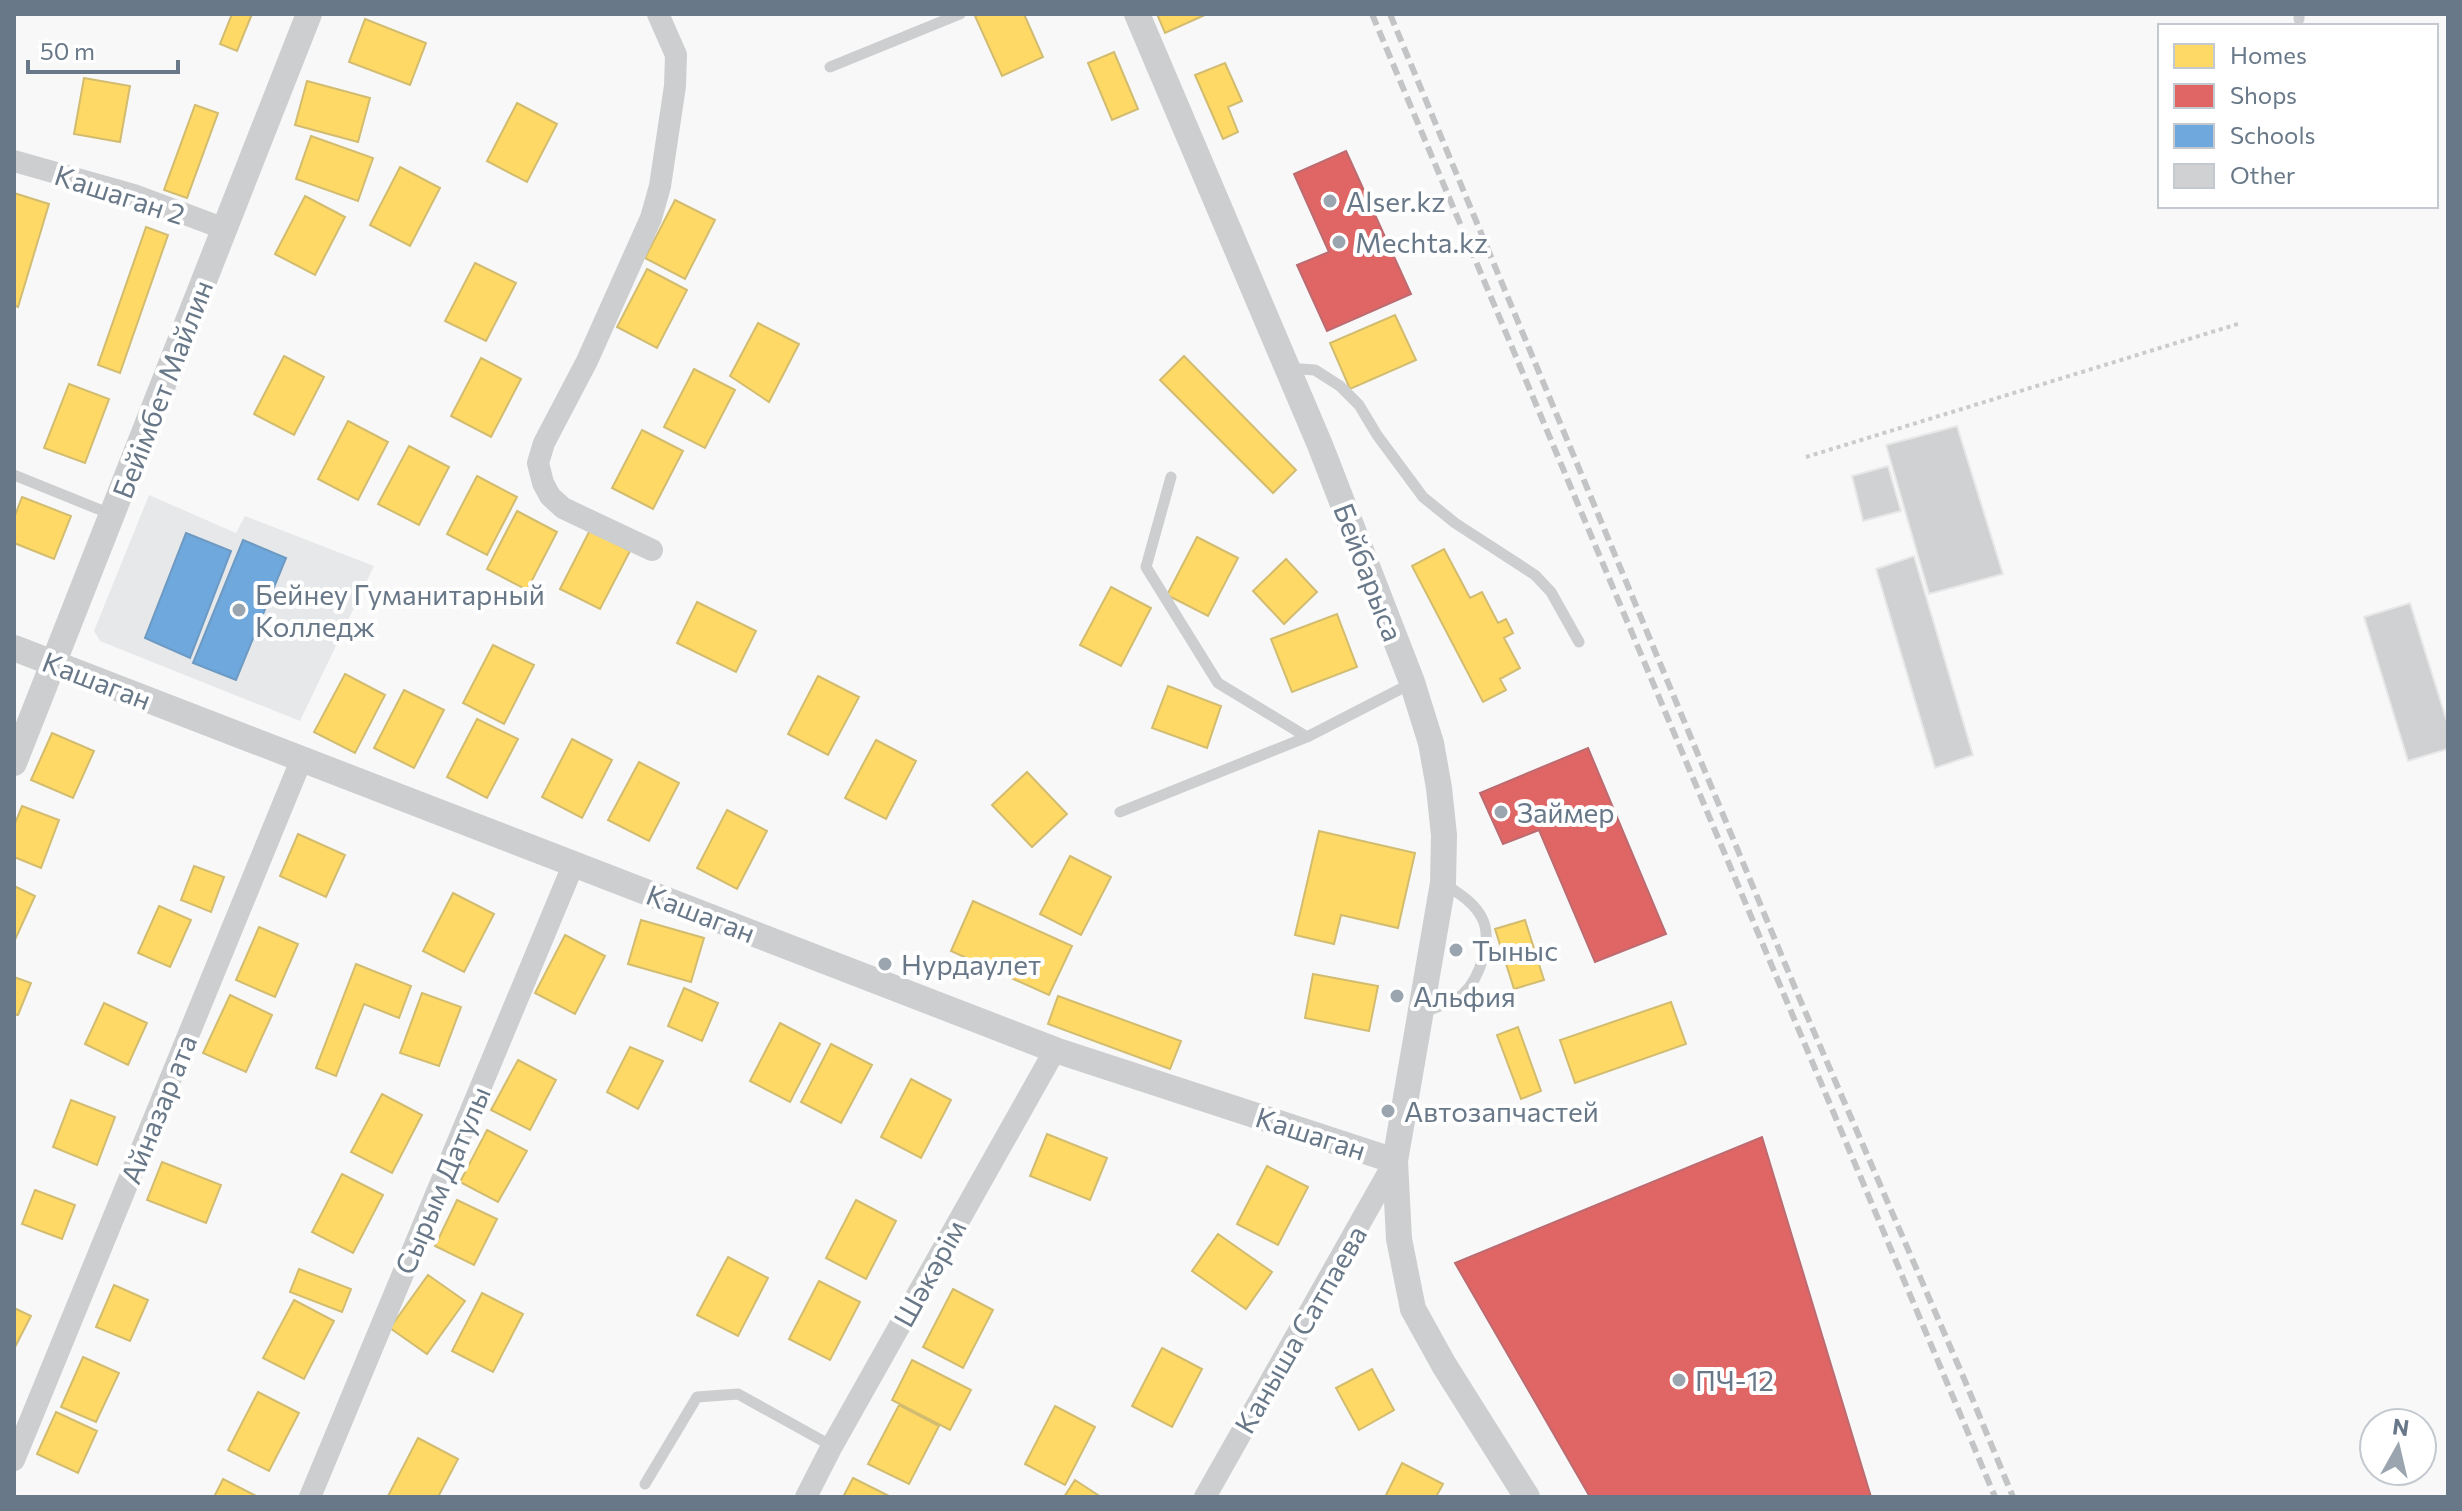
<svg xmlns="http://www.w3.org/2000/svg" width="2462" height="1511" viewBox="0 0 2462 1511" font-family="Commissioner,sans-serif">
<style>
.built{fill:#e7e8e9}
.homes{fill:#ffd966;stroke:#d2bc70;stroke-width:2}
.shops{fill:#e06666;stroke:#bc6b70;stroke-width:2}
.schools{fill:#6fa8dc;stroke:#6d9ac3;stroke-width:2}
.building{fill:#cfd1d2;stroke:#e8e8e8;stroke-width:2}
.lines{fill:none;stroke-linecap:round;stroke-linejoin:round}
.path{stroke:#cacbcd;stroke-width:4;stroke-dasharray:4 4;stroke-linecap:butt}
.service{stroke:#cdcecf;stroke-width:11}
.minor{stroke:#cdcecf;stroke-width:22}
.tertiary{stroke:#cdcecf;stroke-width:26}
.rail{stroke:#c2c4c6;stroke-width:6;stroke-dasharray:12 6;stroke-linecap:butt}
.poi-dot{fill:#9aa5af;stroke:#fff;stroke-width:3}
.labels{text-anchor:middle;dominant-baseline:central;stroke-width:8;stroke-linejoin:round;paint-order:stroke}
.street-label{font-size:28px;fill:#687888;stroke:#fff}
.poi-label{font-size:28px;fill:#687888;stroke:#fff;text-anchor:start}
</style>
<rect width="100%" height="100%" fill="#f8f8f8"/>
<path class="built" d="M149 495 236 533 245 516 374 566 300 721 100 641 94 631Z"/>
<path class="homes" d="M232 14H252L237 51 220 44Z
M980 14H1024L1043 57 1002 76 975 16Z
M1157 14H1207L1165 33Z
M365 19 426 43 410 85 349 62Z
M1114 52 1138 109 1112 120 1088 63Z
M1225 63 1242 101 1228 107 1238 132 1223 139 1195 75Z
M84 78 130 86 120 142 74 134Z
M307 81 370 98 358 142 295 125Z
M517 103 557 124 527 182 487 161Z
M195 105 218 113 187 198 164 190Z
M311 136 373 158 358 201 296 179Z
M400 167 440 188 410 246 370 225Z
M14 193 49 204 18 307 14 305Z
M305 196 345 217 315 275 275 254Z
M675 200 715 220 685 279 645 258Z
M146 227 168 235 120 373 98 365Z
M475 263 516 283 486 341 445 321Z
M647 269 687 290 657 348 617 327Z
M1395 315 1416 360 1350 389 1330 343Z
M758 323 799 344 769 402 730 376Z
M284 356 324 377 294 435 254 414Z
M1184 356 1296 470 1273 493 1160 380Z
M481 358 521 379 491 437 451 416Z
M694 369 735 390 705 448 664 427Z
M69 384 109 399 85 463 44 448Z
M348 421 388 442 358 500 318 479Z
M642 430 683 451 653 509 612 488Z
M409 446 449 467 419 525 378 504Z
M477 476 517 497 487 555 447 534Z
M22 497 71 516 54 559 14 543V518Z
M517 511 557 532 527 590 487 569Z
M590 530 630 551 600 609 560 589Z
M1197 537 1238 558 1208 616 1167 595Z
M1444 549 1470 598 1482 592 1498 623 1506 619 1513 633 1504 638 1520 668 1500 679 1506 690 1483 702 1412 566Z
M1286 559 1317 592 1284 624 1253 591Z
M1111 587 1151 608 1121 666 1080 645Z
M697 602 756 631 736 672 677 643Z
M1337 614 1357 667 1292 692 1271 639Z
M493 645 534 665 504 724 463 703Z
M345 674 385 695 355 753 314 732Z
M818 676 859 697 828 755 788 734Z
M1168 686 1221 706 1207 748 1152 728Z
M404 690 444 710 414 768 374 748Z
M477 719 518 739 487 798 447 777Z
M52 733 94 751 73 798 31 780Z
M572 739 612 760 582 818 542 797Z
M876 740 916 761 886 819 845 798Z
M639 762 679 783 649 841 608 820Z
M1027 772 1067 814 1032 847 992 805Z
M22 806 59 820 41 868 14 857V826Z
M727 810 767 831 737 889 697 868Z
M1319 831 1415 853 1398 928 1341 915 1334 944 1295 935Z
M298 834 345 855 326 897 280 876Z
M1070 856 1111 877 1081 935 1040 914Z
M194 866 224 877 211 912 181 900Z
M14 886 35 896 14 942Z
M453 893 494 914 464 972 423 951Z
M973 901 1072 946 1049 995 951 951Z
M159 906 191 920 170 967 138 953Z
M641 920 704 938 691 982 628 964Z
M1525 920 1544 980 1514 989 1495 929Z
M259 927 298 944 275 997 236 980Z
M565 935 605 956 575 1014 535 993Z
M356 964 411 986 399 1018 364 1004 336 1076 316 1068Z
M1313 974 1378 986 1369 1031 1305 1018Z
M14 977 31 983 18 1015 14 1014Z
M684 988 718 1003 702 1041 668 1026Z
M422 993 461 1007 439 1066 400 1053Z
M230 995 272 1015 246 1072 203 1053Z
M1058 996 1181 1041 1170 1069 1048 1024Z
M1671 1002 1686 1044 1575 1083 1560 1040Z
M104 1003 147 1023 128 1065 85 1044Z
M780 1023 820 1044 790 1102 750 1081Z
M1518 1027 1541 1091 1521 1099 1497 1035Z
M831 1044 872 1065 841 1123 801 1102Z
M630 1047 663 1061 638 1109 607 1092Z
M518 1060 556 1080 530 1130 491 1110Z
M911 1079 951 1100 921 1158 881 1137Z
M382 1094 422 1115 392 1173 351 1152Z
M71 1100 115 1117 97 1165 53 1147Z
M487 1130 527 1151 498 1202 460 1182Z
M1047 1134 1107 1158 1090 1200 1030 1176Z
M162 1162 221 1185 206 1223 147 1200Z
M1267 1166 1308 1187 1278 1245 1237 1224Z
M342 1174 383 1195 353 1253 312 1232Z
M35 1190 75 1205 62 1239 22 1224Z
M457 1200 497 1219 474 1265 435 1246Z
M856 1200 896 1221 866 1279 826 1258Z
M1218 1234 1272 1272 1246 1309 1192 1271Z
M728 1257 768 1278 738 1336 697 1315Z
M299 1269 351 1289 342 1312 290 1292Z
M428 1275 465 1301 427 1354 390 1328Z
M819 1281 860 1302 830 1360 789 1339Z
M114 1285 148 1300 130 1341 96 1327Z
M953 1289 993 1310 963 1368 923 1347Z
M482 1293 523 1314 493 1372 452 1351Z
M294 1300 334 1321 304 1379 263 1358Z
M14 1308 31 1316 14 1349Z
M1162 1348 1202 1369 1172 1427 1132 1406Z
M83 1357 119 1373 96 1422 61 1407Z
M912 1360 971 1390 950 1430 892 1400Z
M1372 1369 1394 1410 1359 1430 1336 1388Z
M258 1392 299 1413 269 1471 228 1450Z
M899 1405 939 1426 909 1484 868 1464Z
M1055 1406 1095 1427 1065 1485 1025 1464Z
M56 1412 97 1431 78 1473 37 1454Z
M418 1438 458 1459 438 1497H390L388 1496Z
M1402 1463 1443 1484 1436 1497H1385Z
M853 1478 891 1497H843Z
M223 1479 258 1497H214Z
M1075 1480 1101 1497H1064Z"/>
<path class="shops" d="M1346 151 1411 294 1327 331 1297 265 1329 252 1294 174Z
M1588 748 1666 934 1595 962 1539 830 1503 844 1480 793Z
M1762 1137 1871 1497H1590L1455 1263Z"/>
<path class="schools" d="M186 533 231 551 190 658 145 638Z
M243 540 286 558 236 680 193 663Z"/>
<path class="building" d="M1957 426 2003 574 1929 594 1886 445Z
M1888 466 1901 511 1863 521 1852 476Z
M1914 556 1973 755 1935 768 1876 569Z
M2410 603 2448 725V749L2408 761 2364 617Z"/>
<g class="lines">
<path class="path" d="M1806 457 2241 323"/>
<path class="service" d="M2299 14V19
M830 67 960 14
M1287 368 1315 370 1340 386 1359 405 1377 435 1423 497 1455 523 1535 575 1551 592 1579 642
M14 475 113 515
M1171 477 1146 567 1218 683 1307 737
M1120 812 1307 737 1412 683
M1423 1013C1435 1007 1453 1003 1463 994 1480 978 1493 939 1482 918 1474 902 1459 894 1445 884
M645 1484 697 1397 738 1394 832 1446"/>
<path class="minor" d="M14 161 134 195 225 229
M652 550 563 508 550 496 543 483 538 463 544 443 587 361 651 218 660 186 675 86 676 55 658 14
M14 1460 302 758
M310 1497 574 863
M806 1497 832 1446 1055 1050
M1205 1497 1395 1161"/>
<path class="tertiary" d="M1137 14 1320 445 1412 682 1431 743 1439 788 1444 835 1443 883 1395 1161 1399 1239 1413 1309 1444 1365 1527 1497
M14 648 1055 1050 1395 1161
M14 763 309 14"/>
<path class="rail" d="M1372 14 1995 1497
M1390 14 1798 995 1965 1381 2013 1497"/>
</g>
<g class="poi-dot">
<circle cx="1330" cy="201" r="8"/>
<circle cx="1339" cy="242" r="8"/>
<circle cx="239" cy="610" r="8"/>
<circle cx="1501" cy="812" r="8"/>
<circle cx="1456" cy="950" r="8"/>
<circle cx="885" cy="964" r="8"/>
<circle cx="1397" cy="996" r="8"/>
<circle cx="1388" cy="1111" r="8"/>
<circle cx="1679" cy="1380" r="8"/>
</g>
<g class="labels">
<g class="street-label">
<text transform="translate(120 194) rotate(18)">Кашаган 2</text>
<text transform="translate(162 389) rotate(-69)">Бейімбет Майлин</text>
<text transform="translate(1369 572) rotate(69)">Бейбарыса</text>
<text transform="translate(97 680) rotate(21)">Кашаган</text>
<text transform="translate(701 913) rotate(21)">Кашаган</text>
<text transform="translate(158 1109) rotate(-68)">Айназар ата</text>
<text transform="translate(1311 1133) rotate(18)">Кашаган</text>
<text transform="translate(442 1180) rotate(-67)">Сырым Датулы</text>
<text transform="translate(929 1273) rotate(-61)">Шәкәрім</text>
<text transform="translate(1300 1329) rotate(-60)">Каныша Сатпаева</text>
</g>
<g class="poi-label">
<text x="1346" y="201">Alser.kz</text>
<text x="1355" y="242">Mechta.kz</text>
<text x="255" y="594">Бейнеу Гуманитарный<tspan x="255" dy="32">Колледж</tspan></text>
<text x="1517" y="812">Займер</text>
<text x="1472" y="950">Тыныс</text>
<text x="901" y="964">Нурдаулет</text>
<text x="1413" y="996">Альфия</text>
<text x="1404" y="1111">Автозапчастей</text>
<text x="1695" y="1380">ПЧ-12</text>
</g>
</g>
<rect width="2462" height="1511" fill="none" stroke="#687888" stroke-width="32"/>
<rect x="2158" y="24" width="280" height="184" fill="#ffffff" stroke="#c3c9cf" stroke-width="2"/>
<rect x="2174" y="44" width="40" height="24" fill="#ffd966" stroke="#c3c9cf" stroke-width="2"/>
<text x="2230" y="64" font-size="24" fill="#687888">Homes</text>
<rect x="2174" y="84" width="40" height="24" fill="#e06666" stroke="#c3c9cf" stroke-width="2"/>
<text x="2230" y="104" font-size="24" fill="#687888">Shops</text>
<rect x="2174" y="124" width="40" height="24" fill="#6fa8dc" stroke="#c3c9cf" stroke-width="2"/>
<text x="2230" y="144" font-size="24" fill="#687888">Schools</text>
<rect x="2174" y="164" width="40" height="24" fill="#cfd1d2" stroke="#c3c9cf" stroke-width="2"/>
<text x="2230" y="184" font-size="24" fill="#687888">Other</text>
<g transform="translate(2398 1447) rotate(8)"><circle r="38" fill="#ffffff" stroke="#c3c9cf" stroke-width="2"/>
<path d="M0-6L14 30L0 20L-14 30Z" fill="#9aa5af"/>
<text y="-12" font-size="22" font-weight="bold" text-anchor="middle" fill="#687888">N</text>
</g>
<path d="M28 60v12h150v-12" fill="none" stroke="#687888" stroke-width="4"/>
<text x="40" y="60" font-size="24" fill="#687888" stroke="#ffffff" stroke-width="6" paint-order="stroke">50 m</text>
</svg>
